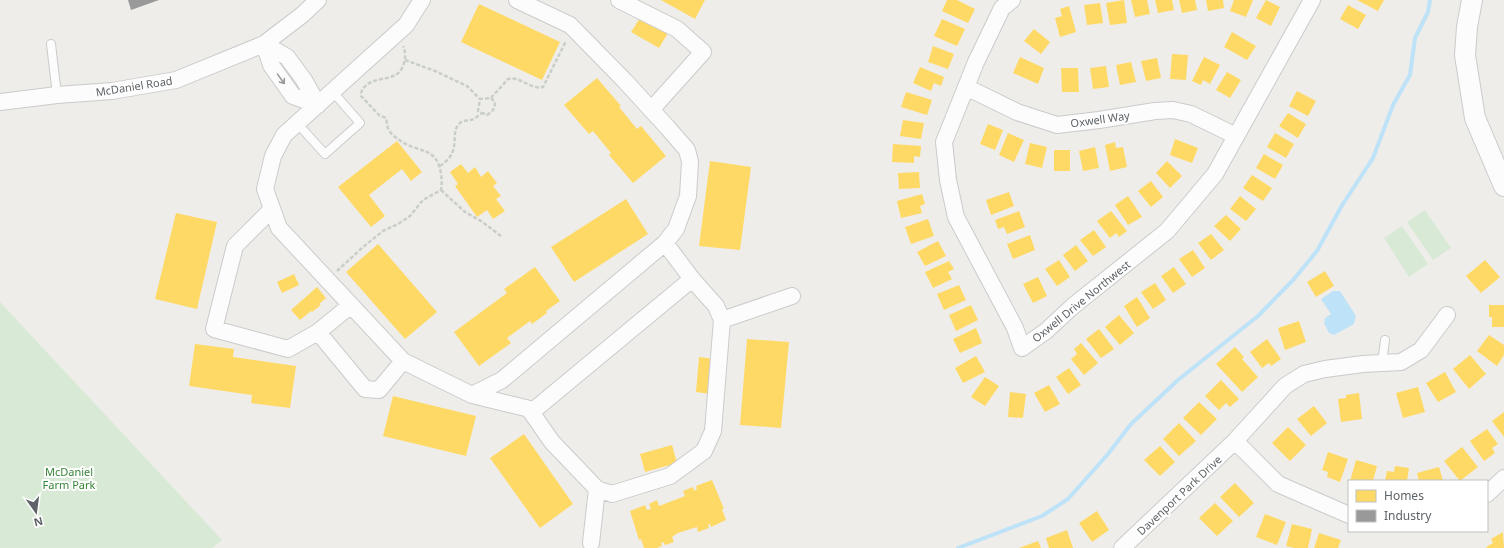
<svg xmlns="http://www.w3.org/2000/svg" width="1504" height="548" viewBox="0 0 1504 548" font-family="'Noto Sans',sans-serif">
<style>
.green{fill:#d8ead5}
.water{fill:#bee2f7}
.homes{fill:#ffd966}
.industry{fill:#999}
.lines{fill:none;stroke-linecap:round;stroke-linejoin:round}
.stream{stroke:#bee2f7;stroke-width:4}
.service-casing{stroke:#cacbcb;stroke-width:10}
.minor-casing{stroke:#cacbcb;stroke-width:18}
.tertiary-casing{stroke:#cacbcb;stroke-width:22}
.path{stroke:#cacecb;stroke-width:2.5;stroke-dasharray:4 2;stroke-linecap:butt}
.service{stroke:#fcfcfc;stroke-width:8}
.minor{stroke:#fcfcfc;stroke-width:16}
.tertiary{stroke:#fcfcfc;stroke-width:20}
.oneway{stroke:#95999b}
.labels{text-anchor:middle;dominant-baseline:central;stroke-width:4;stroke-linejoin:round;paint-order:stroke}
.street-label{font-size:11px;fill:#5e6367;stroke:#fff}
.park-label{font-size:11px;fill:#378537;stroke:#fff}
</style>
<rect width="100%" height="100%" fill="#eeede9"/>
<path class="green" d="M1425 210 1451 248 1433 260 1407 222Z
M1402 226 1428 264 1409 277 1384 238Z
M0 302 222 540 212 548H0Z"/>
<path class="water" d="M1333 291H1340L1356 316 1354 324 1334 335 1329 333 1324 323 1325 318 1331 314 1321 299Z"/>
<path class="homes" d="M661 0H705L695 19Z
M947 0H957L975 9 968 23 942 11Z
M1124 0 1127 23 1110 25 1106 3Z
M1131 0H1147L1150 14 1135 17Z
M1155 0H1172L1174 10 1158 13Z
M1179 0H1195L1197 10 1182 13Z
M1206 0H1223L1224 8 1208 11Z
M1234 0H1253L1246 17 1230 11Z
M1266 0 1280 7 1271 26 1256 18Z
M1357 0H1384L1378 11Z
M1100 3 1103 23 1087 25 1084 5Z
M479 4 560 42 542 80 461 42Z
M1348 5 1366 15 1358 29 1340 19Z
M1069 6 1076 32 1060 37 1055 18 1062 16 1060 9Z
M640 18 668 33 659 48 631 32Z
M942 19 965 29 957 46 934 36Z
M1034 29 1050 42 1041 54 1024 41Z
M1232 32 1256 46 1247 60 1224 47Z
M933 46 954 54 948 69 928 62Z
M1172 54 1188 55 1186 80 1170 79Z
M1020 57 1044 68 1038 84 1013 73Z
M1204 57 1220 65 1210 84 1203 80 1201 85 1192 81Z
M1157 58 1161 78 1146 81 1141 61Z
M1131 62 1136 82 1120 85 1116 65Z
M1106 66 1109 87 1093 89 1090 68Z
M920 67 944 77 941 86 934 83 931 91 913 83Z
M1061 68H1078L1079 92H1062Z
M1227 72 1241 80 1230 98 1216 90Z
M597 78 621 106 619 107 637 129 641 126 666 156 633 183 609 155 611 153 593 131 589 134 564 105Z
M1297 91 1316 101 1308 116 1289 106Z
M906 92 932 100 927 115 901 107Z
M1288 113 1306 124 1298 138 1279 126Z
M903 120 924 123 921 139 900 136Z
M988 124 1003 130 995 150 980 144Z
M1008 133 1024 140 1014 162 999 155Z
M1275 133 1294 144 1286 158 1267 147Z
M1175 139 1198 148 1192 163 1170 155Z
M397 141 422 172 411 181 402 169 369 195 385 216 371 227 338 187Z
M1115 142 1116 148 1123 147 1127 167 1110 171 1105 145Z
M1030 143 1047 147 1042 168 1025 164Z
M893 144 921 146 920 157 914 156V163L892 162Z
M1095 147 1099 168 1083 171 1079 151Z
M1054 150H1070V171H1054Z
M1264 154 1283 165 1275 179 1256 168Z
M710 161 751 167 740 250 699 246Z
M1167 161 1182 176 1170 188 1156 173Z
M461 164 468 173 475 167 481 177 488 171 497 183 493 186 501 196 496 199 505 211 493 219 487 210 477 217 455 186 458 184 450 172Z
M919 172 920 188 899 189 898 173Z
M1252 175 1272 188 1263 201 1243 188Z
M1151 181 1163 197 1151 207 1138 191Z
M1009 192 1014 206 991 215 986 200Z
M922 194 925 204 920 206 922 213 901 218 897 201Z
M1128 196 1142 217 1128 225 1115 205Z
M1240 196 1256 209 1246 221 1230 209Z
M626 199 648 234 574 282 551 247Z
M1019 211 1025 227 1007 234 1004 227 998 229 995 220Z
M1111 211 1127 231 1119 237 1116 233 1110 238 1097 221Z
M176 213 217 222 197 309 155 299Z
M1226 215 1241 229 1230 241 1214 226Z
M928 219 934 236 911 244 905 227Z
M1094 230 1106 247 1093 256 1080 240Z
M1211 234 1224 250 1211 260 1198 243Z
M1030 235 1035 250 1013 259 1007 244Z
M938 241 946 256 925 266 917 252Z
M378 244 437 312 405 339 346 272Z
M1076 245 1088 261 1075 271 1063 255Z
M1193 250 1205 268 1192 277 1179 259Z
M1059 260 1070 277 1057 286 1045 269Z
M1485 260 1500 277 1481 293 1466 276Z
M949 261 954 269 948 272 952 279 933 288 925 272Z
M535 267 560 301 546 311 547 313 532 324 530 321 507 338 511 343 479 366 454 332 507 293 504 289Z
M1174 267 1186 284 1173 293 1161 276Z
M1325 271 1334 286 1316 297 1307 282Z
M294 274 299 285 282 293 277 282Z
M1038 277 1047 296 1033 303 1023 284Z
M1155 283 1166 300 1153 309 1141 292Z
M959 285 966 300 944 310 937 294Z
M317 287 326 298 319 304 321 305 312 312 311 311 300 320 291 310Z
M1137 297 1150 318 1137 327 1124 306Z
M971 305 978 320 956 331 949 315Z
M1489 305H1504V327H1492V317H1489Z
M1119 315 1134 333 1120 345 1105 327Z
M1299 321 1306 342 1285 350 1278 328Z
M976 328 982 343 960 353 953 339Z
M1099 329 1114 349 1101 358 1086 339Z
M1489 335 1504 345V355L1497 366 1477 351Z
M747 339 789 342 781 428 740 425Z
M1267 339 1281 359 1271 366 1269 363 1262 368 1250 352Z
M1081 343 1098 363 1084 375 1071 359 1077 354 1074 349Z
M195 344 234 349 233 357 296 366 290 408 251 403 252 395 189 386Z
M1235 347 1244 357 1242 359 1258 377 1242 392 1216 364Z
M1470 355 1486 374 1469 389 1453 369Z
M976 356 985 372 963 383 955 368Z
M699 357 715 359 711 394 696 392Z
M1069 368 1081 385 1068 394 1056 377Z
M1445 372 1456 392 1438 402 1426 383Z
M985 377 999 386 985 406 971 397Z
M1221 380 1239 399 1230 407 1226 403 1219 410 1205 396Z
M1049 385 1060 404 1045 412 1034 393Z
M1418 387 1425 412 1403 418 1396 393Z
M1010 392 1026 394 1023 418 1008 417Z
M1359 393 1362 419 1341 422 1338 399 1346 398V395Z
M393 396 476 416 466 456 383 436Z
M1199 402 1217 419 1201 435 1183 418Z
M1314 406 1327 423 1311 436 1297 419Z
M1504 412V437L1492 421Z
M1179 423 1196 441 1179 456 1163 439Z
M1288 427 1306 445 1290 461 1272 443Z
M1487 429 1498 444 1492 448 1495 453 1484 461 1470 441Z
M524 434 573 504 540 528 490 458Z
M672 445 677 463 645 472 640 454Z
M1160 446 1175 462 1160 476 1144 460Z
M1462 447 1478 467 1460 481 1444 461Z
M1328 452 1348 459 1340 482 1327 477 1328 472 1322 470Z
M1356 460 1377 466 1373 481H1350Z
M1395 466 1409 468 1407 481H1385L1387 471 1394 472Z
M1439 467 1443 481H1419L1417 473Z
M712 480 724 509H722L726 520 711 527 710 524 708 525 709 528 698 532 697 527 678 533 672 537 674 542 665 545 663 542 661 543 662 546 657 548H644L641 539 639 540 630 511 645 505 647 510 651 509 649 504 657 500 659 506 685 496 683 491 693 487 694 491 697 489 696 486Z
M1235 483 1254 503 1239 517 1220 497Z
M1215 503 1233 521 1217 536 1199 518Z
M1097 511 1109 530 1092 542 1079 523Z
M1265 514 1286 522 1277 545 1256 537Z
M1292 524 1312 529 1308 548H1294L1286 546Z
M1067 530 1073 548H1049L1046 538Z
M1503 532 1504 548H1487L1486 547 1493 543 1491 539Z
M1319 533 1341 540 1338 548H1314Z
M1038 541 1041 548H1019Z"/>
<path class="industry" d="M128 0H159L131 10Z"/>
<g class="lines">
<path class="stream" d="M958 548 1042 516 1068 499 1108 454 1131 424 1178 380 1258 316 1294 279 1317 251 1341 207 1373 158 1393 105 1410 75 1415 38 1428 12 1430 0"/>
<g class="service-casing">
<path id="service" d="M51 44 57 95
M297 123 325 154 360 123 332 91
M1382 363 1385 340"/>
</g>
<g class="minor-casing">
<path id="minor" d="M422 0 406 25 284 135 273 156 265 189 279 228 403 361 472 395 534 410 692 279 716 306 722 320 713 431 704 451 670 476 612 494 597 489 552 442 529 409
M619 0 677 29 703 52 651 110
M1012 0 1002 8 976 62 944 142 948 180 956 217 1015 328 1022 348 1046 331 1073 306 1167 231 1215 174 1312 0
M264 44 271 65 293 96 318 105
M264 44 287 57 304 80 318 105
M966 87 1017 112 1057 125 1099 120 1155 111 1173 110 1191 114 1236 136
M0 102 57 95 112 91 176 80 264 44 302 15 318 0
M272 209 235 246 214 329 288 349 318 332
M665 243 692 279
M351 305 318 332 365 389 379 390 403 361
M722 320 792 296
M472 395 502 380 665 243 676 229 688 196 690 162 687 150 668 128 624 80 570 25 517 0
M1235 441 1278 484 1349 515
M1487 494 1504 478
M591 543 597 489
M1122 548 1235 441 1285 386 1304 374 1325 369 1363 364 1401 362 1421 350 1447 315"/>
</g>
<g class="tertiary-casing">
<path id="tertiary" d="M1472 0 1467 27 1465 55 1475 118 1504 186"/>
</g>
<path class="path" d="M405 60 435 71 467 86 480 99
M491 98 508 79C521 76 530 90 543 87L566 41
M440 166C464 150 448 134 460 123 463 120 468 121 471 120 475 119 479 115 482 113L478 111 480 99 491 98 495 102C495 109 493 111 487 115L482 113
M441 190 465 212 481 221 501 236
M337 271 363 247 383 231 398 224 410 216 423 200 441 190C442 184 442 179 441 174 437 145 417 154 398 139 395 137 391 134 389 130 387 127 387 122 386 118L379 115 361 96V93C367 78 381 81 393 76 404 73 408 55 403 46"/>
<use href="#service" class="service"/>
<use href="#minor" class="minor"/>
<use href="#tertiary" class="tertiary"/>
</g>
<defs><path id="oneway-shaft" d="M-6 0H5M1.5-3L5.5 0L1.5 3" fill="none" stroke-width="1.6" stroke-linecap="round" stroke-linejoin="round"/></defs>
<use class="oneway" href="#oneway-shaft" transform="translate(281 79) rotate(54)"/>
<g class="labels">
<g class="street-label">
<text transform="translate(134 86) rotate(-9)">McDaniel Road</text>
<text transform="translate(1100 119) rotate(-8)">Oxwell Way</text>
<text transform="translate(1081 301) rotate(-39)">Oxwell Drive Northwest</text>
<text transform="translate(1179 495) rotate(-43)">Davenport Park Drive</text>
</g>
<g class="park-label">
<text x="69" y="471">McDaniel<tspan x="69" dy="13">Farm Park</tspan></text>
</g>
</g>
<rect x="1348" y="480" width="140" height="52" fill="#ffffff" stroke="#bfc1c2"/>
<rect x="1356" y="490" width="20" height="12" fill="#ffd966" stroke="#bfc1c2"/>
<text x="1384" y="500" font-size="12" fill="#5e6367">Homes</text>
<rect x="1356" y="510" width="20" height="12" fill="#999999" stroke="#bfc1c2"/>
<text x="1384" y="520" font-size="12" fill="#5e6367">Industry</text>
<g transform="translate(36 512) rotate(166)" stroke="#ffffff" stroke-width="3" paint-order="stroke">
<path d="M0-3L7 15L0 10L-7 15Z" fill="#5e6367"/>
<text y="-6" font-size="11" font-weight="bold" text-anchor="middle" fill="#5e6367">N</text>
</g>
</svg>
